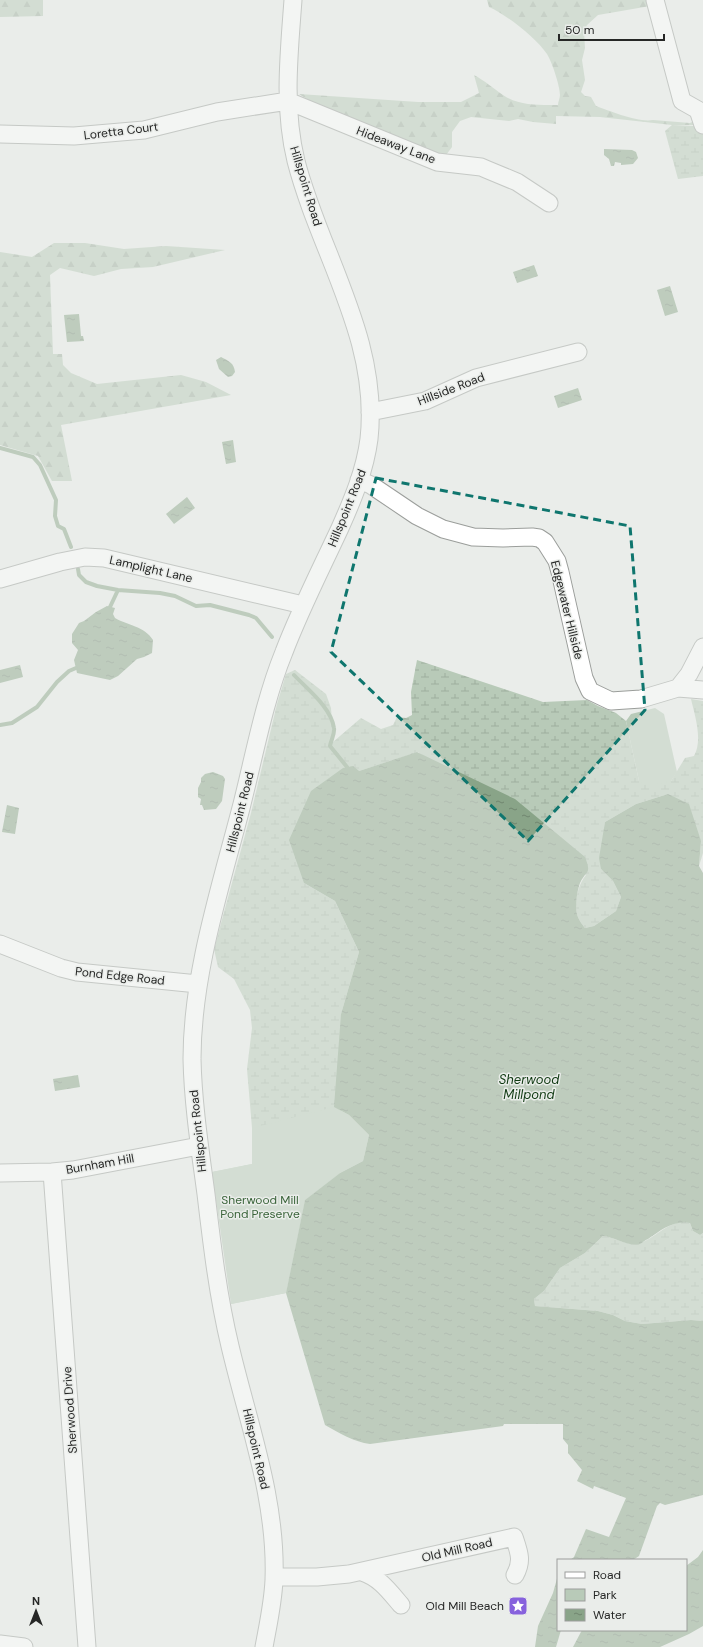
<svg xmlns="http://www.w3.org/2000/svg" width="703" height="1647" viewBox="0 0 703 1647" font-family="'DM Sans',sans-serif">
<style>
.forest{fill:url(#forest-firs)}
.wetland{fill:url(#wetland-marsh)}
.park{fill:#b8cab8}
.water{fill:url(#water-ripples)}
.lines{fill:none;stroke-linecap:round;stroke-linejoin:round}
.stream{stroke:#89a488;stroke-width:4}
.minor-casing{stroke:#9b9e9b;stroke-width:19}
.minor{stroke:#fff;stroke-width:17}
.marked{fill:none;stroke:#0f766e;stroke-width:3;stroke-dasharray:8 5;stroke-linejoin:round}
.labels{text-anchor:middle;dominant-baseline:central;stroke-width:3;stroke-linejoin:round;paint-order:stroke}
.street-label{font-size:12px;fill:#262726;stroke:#eaedea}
.park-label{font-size:12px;fill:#3a643a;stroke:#eaedea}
.poi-label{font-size:12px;fill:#262726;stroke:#eaedea;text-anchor:end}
.water-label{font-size:13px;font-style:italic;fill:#103a12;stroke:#eaedea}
</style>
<defs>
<pattern id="forest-firs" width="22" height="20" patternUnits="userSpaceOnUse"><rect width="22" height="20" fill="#b8cab8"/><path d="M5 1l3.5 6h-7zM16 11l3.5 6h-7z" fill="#9eae9e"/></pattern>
<pattern id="wetland-marsh" width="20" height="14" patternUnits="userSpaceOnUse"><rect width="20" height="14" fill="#b8cab8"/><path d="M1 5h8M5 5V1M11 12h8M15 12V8" fill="none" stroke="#9eae9e"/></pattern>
<pattern id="water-ripples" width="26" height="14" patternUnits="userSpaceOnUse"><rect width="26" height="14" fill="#89a488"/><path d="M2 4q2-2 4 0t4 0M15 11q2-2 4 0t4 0" fill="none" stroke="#70866f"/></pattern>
</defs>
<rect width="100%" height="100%" fill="#eaedea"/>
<path class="forest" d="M0 0H43V16L0 17Z
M487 0H649L650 6 598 15 587 25 584 32 585 48 582 60 585 80 581 92 585 96 591 97 596 106C610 111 639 123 653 120L690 123 694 121 699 125H672L600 117 556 116V124L533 122 518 119 509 121 471 117 460 121 452 132V147L443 159 334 117 299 94 418 102H461L479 93 474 75C485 81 493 88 503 95 519 106 539 105 558 105 558 102 560 98 560 95 560 86 552 62 547 54 536 38 507 15 489 7Z
M54 243H85L124 249 166 246 225 250 153 267 121 269 94 276 60 268 50 275 53 354H62L63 365 71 373 97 384 181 375 206 382 231 395 61 425 72 481H52L38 456 0 445V252L32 257Z"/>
<path class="wetland" d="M703 124V176L678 179 665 131 672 125 694 126Z
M417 660 543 702 587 700 598 706 616 713 626 721 639 781H671L685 758 694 756C703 740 695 716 691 699L703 701V853L699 866 701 841 668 794 636 804 605 822 601 869 613 881 621 897 616 911 594 926 585 928C582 924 578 919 577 914 574 901 578 885 586 875L418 752 359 771 304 883 335 901 359 952 341 1014 340 1173 305 1200 286 1293 231 1304 232 1299 212 1172 252 1164V1128L247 1069 252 1028 250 1010 234 979 218 967 214 949 251 813 277 704 286 674 295 670 326 694 331 708 333 742 361 718 381 729 393 725 397 717 406 718 412 715 411 692Z
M682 1222 690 1223 693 1231 700 1235 703 1233V1321L691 1320 642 1324 625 1321 613 1315 598 1311 535 1306 534 1299 544 1291 560 1268 585 1253 603 1236C615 1237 628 1247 640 1243 655 1238 665 1224 682 1222Z"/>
<path class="park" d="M655 708 664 714 677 772 671 781 648 786 639 781 626 721 631 714Z
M334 1107 349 1115 369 1135 363 1161 340 1173 305 1200 286 1293 231 1304 212 1172 252 1164V1128Z"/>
<path class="water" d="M604 149 632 150 636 152 638 158 633 164 621 165V163L615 162 614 166H611L609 159 604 155Z
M534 265 538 276 517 283 513 272Z
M670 286 678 312 665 316 657 290Z
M79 314 81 336H83L84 341 67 342 64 315Z
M221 357C229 361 234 363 235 372L232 376 228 377 219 369 216 360Z
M578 388 582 400 558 408 554 396Z
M233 440 236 462 226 464 222 442Z
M187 497 195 508 174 524 166 514Z
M107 606 115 608 113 614 115 618C129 626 144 626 153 640L152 653 144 657 137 659 118 676 110 680 77 673 74 660 78 650 72 643V634L79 623 84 621 96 612Z
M20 665 23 677 0 683V670Z
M417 752 515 799 585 857C592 875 586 870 580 883 577 891 575 906 577 914 578 919 582 924 585 928L594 926 616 911 621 897 613 881 601 869 599 858 605 822 636 804 668 794 689 804 701 841 699 866 703 873V1233L700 1235 693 1231 690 1223C673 1220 661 1230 648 1239 645 1240 642 1243 640 1244 627 1247 615 1237 603 1236L585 1253 560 1268 544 1291 534 1299 535 1306 598 1311 613 1315 625 1321 642 1324 691 1320 703 1321V1495L665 1505 660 1503 657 1506 639 1556 633 1560H570L574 1557 586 1529 609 1537 626 1498 594 1486 593 1489 577 1481 582 1470 568 1453V1445L563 1439V1424H504L503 1426 370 1444C354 1442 339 1433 325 1425L286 1293 305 1200 340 1173 363 1161 369 1135 349 1115 334 1107 341 1014 359 952 335 901 304 883 289 840 311 791 343 768 353 766 359 771Z
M213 772 223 776 225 779 222 801 216 809 204 810 202 805H200L201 799 198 797V788L201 782V778L205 774Z
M7 805 19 808 15 834 2 832Z
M78 1075 80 1087 55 1091 53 1079Z
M703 1550V1626L689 1634 660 1647H573L582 1630H686V1566L698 1557Z
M558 1575V1630H561L556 1647H535L538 1626 553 1593Z"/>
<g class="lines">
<path class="stream" d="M0 448 33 457 40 465 56 500 55 516 58 526 64 529 71 547
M78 569 79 575 86 582 97 586 118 590 160 593 175 596 196 606 210 605 249 615 256 618 272 637
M110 607 118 590
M294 675C307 689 331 707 334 728 335 734 331 740 330 746L347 767
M0 725 12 723 37 707 57 682 69 671 76 668"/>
<g class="minor-casing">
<path id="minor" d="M655 0 682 101 698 110
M698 110 703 125
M0 134 74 136 144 130 217 112 288 101 437 162 481 167 488 170 517 182 549 203
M370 412 425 401 476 378 578 352
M359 480 371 485 417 516 443 529 473 537 503 538 532 537 539 538 545 542 557 561 560 572 584 678 590 691 611 701 641 699 678 688 703 690
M0 579 60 562 85 557 104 558 303 605
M678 688 689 674 703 647
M0 944 61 968 77 972 198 984
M52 1172 87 1647
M0 1173 52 1172 73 1170 199 1146
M362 1572C380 1578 389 1591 401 1605
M274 1577H317L349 1574 514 1537C519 1552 523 1561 515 1575
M0 1644 24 1647
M264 1647C268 1625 273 1603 274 1580 277 1499 248 1423 230 1346 218 1296 212 1245 206 1194 200 1149 193 1104 192 1059 192 975 220 889 241 808 254 757 264 701 284 652 300 610 321 569 340 528 353 499 365 470 369 439 380 339 320 254 296 161 283 108 289 54 293 0"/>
</g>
<use href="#minor" class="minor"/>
</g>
<path d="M0 0H703V1647H0ZM376 478 630 526 645 710 528 841 331 652Z" fill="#eaedea" fill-opacity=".55" fill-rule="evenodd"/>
<path class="marked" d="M376 478 630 526 645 710 528 841 331 652Z"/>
<defs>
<g id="sight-square" transform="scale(1)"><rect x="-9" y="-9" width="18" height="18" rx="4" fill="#8762dd" stroke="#eaedea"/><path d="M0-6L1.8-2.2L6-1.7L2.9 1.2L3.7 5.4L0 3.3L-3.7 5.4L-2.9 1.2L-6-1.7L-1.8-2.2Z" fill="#fff"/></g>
</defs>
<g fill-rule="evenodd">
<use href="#sight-square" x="518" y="1606"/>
</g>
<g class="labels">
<g class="street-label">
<text transform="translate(121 131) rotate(-7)">Loretta Court</text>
<text transform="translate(396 145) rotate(21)">Hideaway Lane</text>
<text transform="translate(306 186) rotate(73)">Hillspoint Road</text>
<text transform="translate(451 389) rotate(-21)">Hillside Road</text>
<text transform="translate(347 508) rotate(-68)">Hillspoint Road</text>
<text transform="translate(151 569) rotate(13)">Lamplight Lane</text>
<text transform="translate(567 610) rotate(76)">Edgewater Hillside</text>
<text transform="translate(240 812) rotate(-76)">Hillspoint Road</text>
<text transform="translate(120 976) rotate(6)">Pond Edge Road</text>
<text transform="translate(198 1131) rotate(-96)">Hillspoint Road</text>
<text transform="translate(100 1164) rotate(-10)">Burnham Hill</text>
<text transform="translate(70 1410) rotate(-94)">Sherwood Drive</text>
<text transform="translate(256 1449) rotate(77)">Hillspoint Road</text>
<text transform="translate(457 1550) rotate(-13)">Old Mill Road</text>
</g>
<g class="park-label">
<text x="260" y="1200">Sherwood Mill<tspan x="260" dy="14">Pond Preserve</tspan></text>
</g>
<g class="poi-label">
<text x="504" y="1606">Old Mill Beach</text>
</g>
<g class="water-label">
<text x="529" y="1079">Sherwood<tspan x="529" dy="15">Millpond</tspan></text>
</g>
</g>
<rect x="557" y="1559" width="130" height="72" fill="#eaedea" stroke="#9c9e9c"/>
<rect x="565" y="1572" width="20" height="6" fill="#ffffff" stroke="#9c9e9c"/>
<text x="593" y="1579" font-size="12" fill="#262726">Road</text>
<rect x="565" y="1589" width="20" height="12" fill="#b8cab8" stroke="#9c9e9c"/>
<text x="593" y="1599" font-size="12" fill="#262726">Park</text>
<rect x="565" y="1609" width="20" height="12" fill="url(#water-ripples)" stroke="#9c9e9c"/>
<text x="593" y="1619" font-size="12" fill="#262726">Water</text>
<g transform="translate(36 1611)" stroke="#eaedea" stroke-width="3" paint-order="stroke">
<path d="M0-3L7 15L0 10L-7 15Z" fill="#262726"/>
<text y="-6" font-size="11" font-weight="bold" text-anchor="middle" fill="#262726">N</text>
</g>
<path d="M559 34v6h105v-6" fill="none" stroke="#262726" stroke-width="2"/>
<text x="565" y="34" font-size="12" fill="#262726" stroke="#eaedea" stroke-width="3" paint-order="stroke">50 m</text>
</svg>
